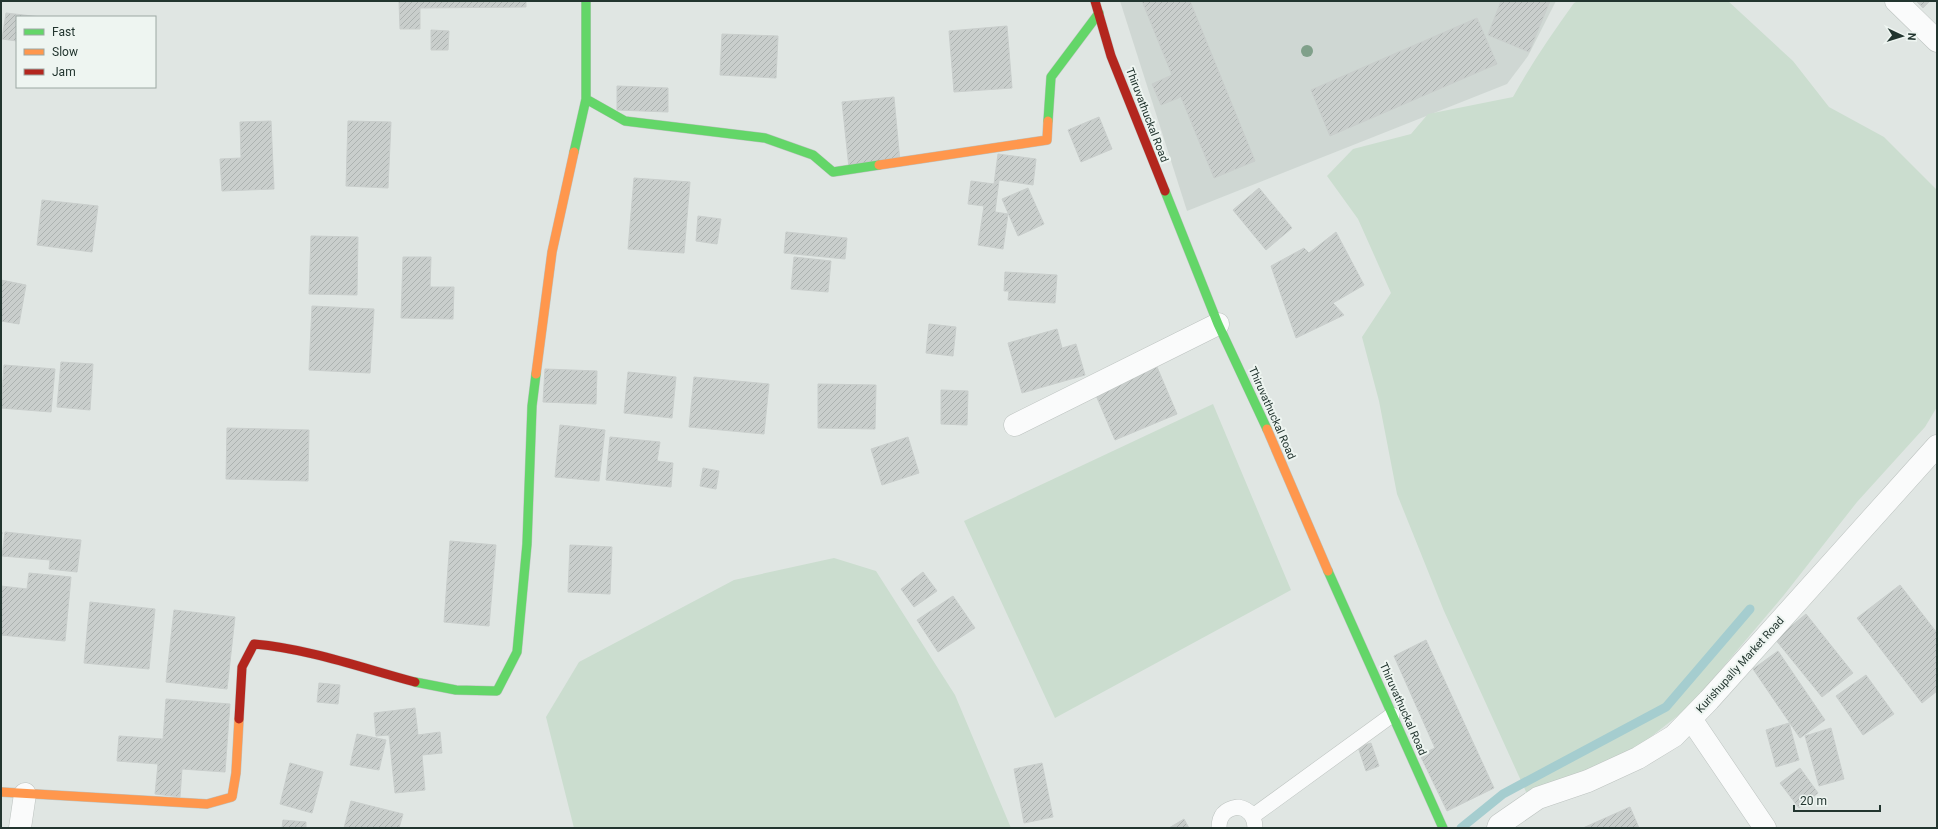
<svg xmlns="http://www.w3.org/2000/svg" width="1938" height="829" viewBox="0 0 1938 829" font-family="Roboto,sans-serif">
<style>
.built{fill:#cfd7d3}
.grass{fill:#cbddcf}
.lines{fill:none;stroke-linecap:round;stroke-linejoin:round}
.stream{stroke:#a5cdcf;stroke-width:9}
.building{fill:url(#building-hatch);stroke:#c9cecc}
.lane-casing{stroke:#bdc3c0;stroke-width:16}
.street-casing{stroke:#bdc3c0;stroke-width:23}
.fast-casing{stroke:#bdc3c0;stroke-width:10}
.slow-casing{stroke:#bdc3c0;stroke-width:10}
.jam-casing{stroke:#bdc3c0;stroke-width:10}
.path{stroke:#bfc5c3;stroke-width:2.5;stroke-dasharray:2 3;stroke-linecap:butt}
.lane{stroke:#fafbfb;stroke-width:15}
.street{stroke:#fafbfb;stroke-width:22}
.fast{stroke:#63d668;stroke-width:9}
.slow{stroke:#ff974d;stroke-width:9}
.jam{stroke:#b3261e;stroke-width:9}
.tree{fill:#80a08a}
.labels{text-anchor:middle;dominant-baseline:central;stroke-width:4;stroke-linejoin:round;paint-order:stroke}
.street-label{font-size:11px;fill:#22352f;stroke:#eef5f1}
</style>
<defs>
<pattern id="building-hatch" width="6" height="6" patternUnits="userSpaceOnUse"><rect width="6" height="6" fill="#c9cecc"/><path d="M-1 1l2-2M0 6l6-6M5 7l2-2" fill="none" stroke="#acb2b0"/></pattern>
</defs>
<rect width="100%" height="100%" fill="#e0e6e3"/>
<path class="built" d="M1120 1H1556L1528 56 1507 84 1187 211Z"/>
<path class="grass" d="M1578 1H1728L1793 61 1829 107 1884 137 1937 190V407L1925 427 1857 502 1784 595 1690 706 1633 751 1527 794 1444 611 1397 494 1379 401 1362 337 1391 293 1358 219 1327 176 1353 149 1411 134 1428 114 1513 97C1531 64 1552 34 1574 3Z
M1213 404 1291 590 1055 718 964 521Z
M834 558 876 571 955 695 1011 828H574L546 717 579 662 734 580Z"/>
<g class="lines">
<path class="stream" d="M1461 828 1503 794 1666 707 1750 609"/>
</g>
<path class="building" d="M399 1H526V7L420 8V29H400Z
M1142 1H1190L1255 161 1214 178 1181 97 1161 105 1152 84 1172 75Z
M1501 1H1550L1529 52 1488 35Z
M1916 1H1930L1923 8Z
M6 13 41 17H17V41L2 39Z
M1477 18 1497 64 1330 136 1311 90Z
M1007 26 1012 88 954 92 949 31Z
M431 30 449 31 448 50H431Z
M722 34 778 36 776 78 720 75Z
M617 86 668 88V112L617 110Z
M894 97 900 162 849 168 842 102Z
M1099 117 1112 149 1081 162 1068 130Z
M271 121 274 189 222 191 220 159 241 158 240 122Z
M348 121 391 122 388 188 346 186Z
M998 154 1036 159 1033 185 999 180 995 212 1008 214 1003 249 978 245 984 206 968 204 971 181 994 184Z
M634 178 690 182 684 253 628 249Z
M1028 188 1044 224 1018 236 1002 199Z
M1259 188 1292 228 1266 250 1233 210Z
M42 200 98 206 92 252 37 245Z
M698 216 721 219 717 244 696 241Z
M786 232 847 238 845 259 784 253Z
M1336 232 1364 285 1333 303 1344 315 1296 338 1271 266 1304 248 1309 253Z
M311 236 358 237 357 295 309 294Z
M403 257H431L430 287H454L453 319 401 318Z
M794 257 831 261 828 292 791 289Z
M1005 272 1057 275 1055 303 1008 300 1009 291H1004Z
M1 280 26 285 19 324 1 321Z
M312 306 374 309 370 373 309 370Z
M929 324 956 327 953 356 926 353Z
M1057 329 1062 348 1076 344 1085 375 1022 393 1008 343Z
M61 362 93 364 90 410 57 407Z
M4 365 55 369 51 412 1 408Z
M1157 367 1177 414 1115 440 1095 393Z
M545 369 597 371 596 404 543 402Z
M628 372 676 377 672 418 624 413Z
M694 377 769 384 764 434 689 427Z
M818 384 876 385 875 429 818 428Z
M941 390 968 391 967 425 941 424Z
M560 425 605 430 599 481 555 477Z
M227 428 309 430 308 481 226 479Z
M610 437 660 442 657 461 673 463 671 487 606 480Z
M908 437 919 473 882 485 871 449Z
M703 468 719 471 716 489 700 486Z
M5 532 81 540 77 572 49 569 50 560 2 556Z
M450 541 496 545 489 626 444 622Z
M570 545 612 547 610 594 568 592Z
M923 572 937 591 914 607 901 589Z
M29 573 71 577 65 641 1 635V586L27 589Z
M1900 585 1937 633V691L1922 703 1857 618Z
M953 596 975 628 938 652 917 620Z
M90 602 155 609 149 669 84 663Z
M174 610 235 617 227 689 166 682Z
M1806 614 1853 673 1822 697 1775 639Z
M1426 640 1494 788 1447 811 1420 755 1435 748 1394 656Z
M1778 651 1825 720 1800 738 1753 669Z
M1866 675 1894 714 1863 735 1836 696Z
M319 683 340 685 338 704 317 702Z
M166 699 230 704 225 772 182 769 180 797 155 794 158 764 117 761 119 736 163 739Z
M415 708 418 735 440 732 442 753 422 755 425 790 395 793 389 735 376 736 374 713Z
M1789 723 1799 760 1776 767 1766 730Z
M1831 728 1844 779 1819 786 1805 736Z
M357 734 386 740 379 770 350 765Z
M1371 743 1379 766 1366 771 1358 747Z
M290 763 323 772 312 813 280 804Z
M1042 763 1053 817 1024 823 1014 769Z
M1800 768 1818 793 1799 808 1780 783Z
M351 801 403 814 399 828H344Z
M1630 807 1639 828H1583Z
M1184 819 1189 828H1169Z
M283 820 306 822V828H282Z"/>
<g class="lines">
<g class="lane-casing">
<path id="lane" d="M1253 816 1392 715
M1219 828C1219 816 1225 809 1238 807 1249 809 1255 816 1255 828"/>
</g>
<g class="street-casing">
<path id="street" d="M1896 1 1937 41
M1015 425 1218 324
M1691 719 1765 828
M20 828 25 794
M1498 828 1499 825 1538 798 1588 781 1638 758 1674 736 1709 700 1937 446"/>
</g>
<g class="fast-casing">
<path id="fast" d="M586 99 625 121 765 138 813 155 833 172 879 165
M1048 121 1051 77 1099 13
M574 152 586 99V1
M1165 191 1218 324 1267 429
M1328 571 1443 828
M415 682 456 690 497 691 517 652 527 544 532 406 536 374"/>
</g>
<g class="slow-casing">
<path id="slow" d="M879 165 1047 140 1048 121
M536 374 552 252 574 152
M1267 429 1328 571
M1 792 207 804 232 797 236 773 239 719"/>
</g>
<g class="jam-casing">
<path id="jam" d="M1095 1 1111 56 1165 191
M239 719 242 667 254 644C310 649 362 668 415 682"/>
</g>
<path class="path" d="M1 533 2 534"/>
<use href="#lane" class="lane"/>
<use href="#street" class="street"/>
<use href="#fast" class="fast"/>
<use href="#slow" class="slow"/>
<use href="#jam" class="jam"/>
</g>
<circle class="tree" cx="1307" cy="51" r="6"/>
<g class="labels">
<g class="street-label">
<text transform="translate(1147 115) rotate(69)">Thiruvathuckal Road</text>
<text transform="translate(1272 413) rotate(66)">Thiruvathuckal Road</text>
<text transform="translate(1740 665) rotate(-48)">Kurishupally Market Road</text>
<text transform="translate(1403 709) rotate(66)">Thiruvathuckal Road</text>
</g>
</g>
<rect width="1938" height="829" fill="none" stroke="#22352f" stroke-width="4"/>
<rect x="16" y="16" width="140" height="72" fill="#eef5f1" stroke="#9ca8a3"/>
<rect x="24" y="29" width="20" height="6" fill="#63d668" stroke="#9ca8a3"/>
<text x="52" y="36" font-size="12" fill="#22352f">Fast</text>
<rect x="24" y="49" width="20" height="6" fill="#ff974d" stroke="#9ca8a3"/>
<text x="52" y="56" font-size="12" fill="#22352f">Slow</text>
<rect x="24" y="69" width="20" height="6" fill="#b3261e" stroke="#9ca8a3"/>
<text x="52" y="76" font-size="12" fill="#22352f">Jam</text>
<g transform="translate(1902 36) rotate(94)" stroke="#eef5f1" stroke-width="3" paint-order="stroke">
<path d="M0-3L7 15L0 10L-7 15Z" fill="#22352f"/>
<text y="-6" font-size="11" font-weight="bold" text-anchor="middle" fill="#22352f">N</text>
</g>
<path d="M1794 805v6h86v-6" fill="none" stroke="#22352f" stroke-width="2"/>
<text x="1800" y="805" font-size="12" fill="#22352f" stroke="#eef5f1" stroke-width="3" paint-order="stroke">20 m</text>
</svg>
